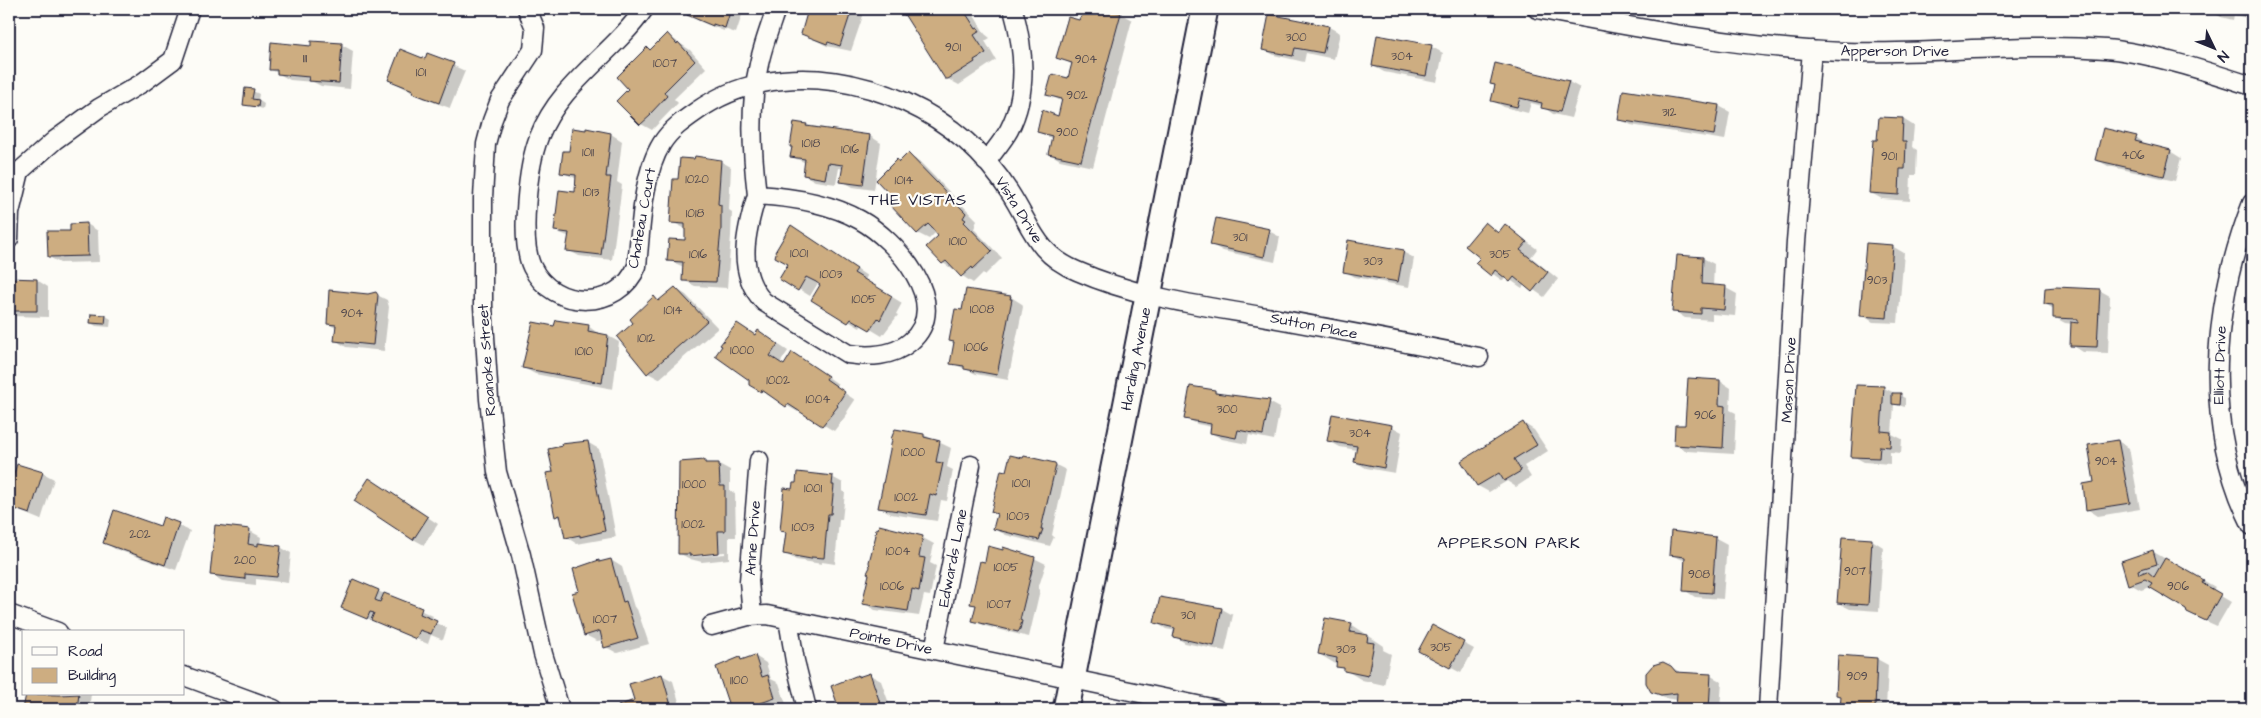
<svg xmlns="http://www.w3.org/2000/svg" width="2261" height="718" viewBox="0 0 2261 718" font-family="'Architects Daughter',sans-serif">
<style>
.shadow{fill:#0003;fill-rule:evenodd}
.building{fill:#cdad81;stroke:#22223b}
.lines{fill:none;stroke-linecap:round;stroke-linejoin:round}
.street-casing{stroke:#22223b;stroke-width:21}
.secondary-casing{stroke:#22223b;stroke-width:29}
.street{stroke:#fdfcf7;stroke-width:18}
.secondary{stroke:#fdfcf7;stroke-width:25}
.labels{text-anchor:middle;dominant-baseline:central;stroke-width:4.5;stroke-linejoin:round;paint-order:stroke}
.number-label{font-size:12px;fill:#4d454c}
.street-label{font-size:15px;fill:#22223b;stroke:#fdfcf7}
.neighbourhood-label{font-size:16px;letter-spacing:1px;fill:#22223b;stroke:#fdfcf7}
</style>
<rect width="100%" height="100%" fill="#fdfcf7"/>
<filter id="ink" filterUnits="userSpaceOnUse"><feTurbulence type="fractalNoise" baseFrequency=".02" numOctaves="2"/><feDisplacementMap in="SourceGraphic" scale="10" xChannelSelector="R" yChannelSelector="G"/><feConvolveMatrix kernelMatrix="1 2 1 2 8 2 1 2 1" color-interpolation-filters="sRGB"/></filter>
<g filter="url(#ink)">
<path class="shadow" d="M690 9H744L736 33 724 29V31L699 21 688 14Z
M804 9H867L865 10 851 51 827 46 802 33 808 14 803 11Z
M914 9H967L972 12 985 34 990 38 985 41 996 60 959 85 946 78 905 14Z
M1087 9H1103L1121 14 1132 20 1093 167 1060 160 1049 153 1053 139 1038 132 1059 117 1063 102 1048 94 1069 80 1073 65 1058 57Z
M2210 9H2252V19L2234 15 2233 20 2221 17 2210 11Z
M1329 27 1340 33 1334 59 1306 53 1304 62 1274 55 1263 49Z
M667 35 690 50 706 68 674 99 678 103 652 130 641 124 630 89 648 48 652 50Z
M342 45 353 51 350 89 321 86 313 82 290 80 270 69 312 47Z
M1432 47 1443 53 1437 82 1384 72 1373 66Z
M428 54 465 71 450 108 425 99 390 80 426 60Z
M1496 64 1569 82 1580 88 1571 118 1553 114 1542 106 1531 103 1528 113 1504 107 1493 101 1496 86 1492 84Z
M253 91 259 94 258 100 264 104 263 109 244 104Z
M1719 106 1730 112 1725 140 1631 125 1620 119Z
M1903 119 1914 126 1912 147 1917 150 1916 175H1911L1910 201 1882 199 1871 193 1879 142Z
M795 123 870 136 881 143 874 190 853 187 842 181 844 169 839 168 836 184 815 181 804 175 806 163 792 157Z
M587 129 611 134 622 141 617 182 622 185 612 260 579 256 568 250 570 237 555 231 576 193 577 179 562 172 570 153Z
M2136 137 2147 145 2170 151 2181 158 2175 181 2108 166 2097 160Z
M908 155 919 161 977 220 974 229 1002 258 985 275 983 273 973 283 943 263 939 236 936 232 929 239 917 233 894 197 900 163Z
M708 158 720 161 731 167 729 210 732 212 731 236 727 288 695 286 683 280 684 267 668 260 686 241V229L672 222 680 181 681 159Z
M87 224 98 231 99 262 60 263 49 257 71 232V225Z
M1485 224 1500 233 1506 226 1537 249 1531 257 1558 279 1544 297 1525 284 1522 288 1506 277 1503 281 1477 263 1482 258Z
M1269 231 1280 237 1275 262 1223 251 1212 245Z
M802 233 867 276 865 280 902 303 896 314 898 315 882 336 862 324 860 328 813 300 822 285 818 283 810 296 781 278 790 264Z
M1892 246 1904 253 1898 323 1873 322 1862 315Z
M1403 252 1414 258 1409 287 1355 277 1344 271Z
M1703 258 1714 264 1713 287 1726 288 1737 294 1735 316 1712 314V320L1685 318 1674 311Z
M10 279 37 280 48 287V317L12 316 9 314Z
M675 288 686 295 718 328 659 379 648 373 635 324 655 298 660 301Z
M967 290 1011 297 1022 304 1023 307 1008 380 976 374 952 363 955 344 950 341 963 311Z
M2099 290 2110 296 2108 353 2083 352 2072 345 2073 324 2065 323 2054 317V309L2045 304Z
M375 294 387 300 389 307 384 351 346 347 335 340 336 328 328 324 368 296Z
M106 316 111 319 110 327 96 326 91 323Z
M588 326 599 334 608 336 619 342 613 389 535 374 524 368 555 328Z
M756 336 770 339 788 351 780 363 785 366 804 360 838 384 836 387 855 400 847 412 848 413 834 431 799 410 798 412 761 391Z
M1689 380 1720 381 1731 388 1730 410 1736 413 1734 454 1687 451 1675 445 1687 426Z
M1884 388 1905 398V407L1894 404 1892 434 1902 439 1901 453 1890 452V464L1864 462 1853 456Z
M1215 391 1222 396 1269 402 1280 408 1274 440 1249 435 1247 444 1222 439 1211 433 1212 427 1197 424 1186 418Z
M1523 423 1534 430 1548 451 1524 466 1531 477 1516 487 1507 481 1489 492 1478 486 1463 461Z
M1391 426 1402 432 1395 473 1366 468 1355 462 1357 450 1340 447 1329 441Z
M924 435 951 448 947 467 953 470 947 501 941 500 937 521 891 514 880 507Z
M2118 441 2129 448 2140 509 2098 516 2087 509 2095 483Z
M587 442 599 449 616 537 577 544 566 537 562 519 556 516 554 473Z
M705 462 709 464H719L730 470V491L735 493 736 537H729V559L702 562 690 559 679 553ZM725 552V554L693 557 691 555Z
M1054 464 1066 470 1052 535 1054 537 1050 546 1006 535 995 529 998 515 992 511 1007 472Z
M18 465 43 473 54 479 41 520 9 507V493Z
M832 477 843 483V491L845 493 842 520H839L835 564 822 562V564L796 560 784 553 787 534 781 530 793 490Z
M381 486 438 524 424 545 413 539Z
M163 519 190 531 176 570 115 549 104 542 160 528Z
M880 527 923 538 934 544 930 563 936 566 930 596 924 595 919 616 875 610 864 603Z
M250 531 261 537 260 545 280 547 291 553 288 583 256 579V585L222 581 211 574Z
M1716 538 1727 544 1723 599 1695 597 1684 590 1686 561 1671 555Z
M1843 538 1872 540 1883 547 1879 611 1850 609 1838 603Z
M2152 551 2164 558 2165 561 2166 559 2215 587 2212 591 2231 602 2217 626 2199 618 2151 587 2141 590 2130 584 2122 562Z
M1034 558 1046 564 1038 589 1040 590 1029 637 985 626 974 620 977 606 971 603Z
M611 560 622 567 634 607 637 609 649 644 617 653 606 647 604 640 597 641 585 635 581 592 599 562 601 563Z
M378 591 433 616 431 620 447 628 443 640 431 635 428 644 343 608Z
M1161 598 1222 609 1233 615 1225 651 1185 643 1174 636 1176 631 1166 629 1155 622Z
M1351 624 1384 646 1383 650 1391 654 1384 685 1362 680 1319 654Z
M1463 643 1474 649 1461 673 1431 657Z
M755 656 766 663 771 679 779 683 786 704 771 709H732L718 668 740 659 743 660Z
M1877 659 1888 665 1886 709H1842V697L1837 695Z
M1671 667 1683 674 1711 676 1722 682 1720 709H1678V700L1664 698 1652 691Z
M662 675 673 681 681 709H620L619 706 636 701Z
M870 675 881 681 891 709H833L840 707 858 676 860 678Z
M27 694 61 696 62 694H91L89 709H25Z"/>
<path class="building" d="M689 9H731L725 28 713 24V26L687 15Z
M803 9H852L840 46 828 42 827 44 801 34 807 13 802 11Z
M912 9H963L976 29 978 28 980 31 974 35 986 53 974 60 975 62 948 79H945L904 14Z
M1086 9H1107L1121 13 1081 161 1048 154 1052 136 1037 132 1042 110 1058 116 1062 99 1046 95 1052 74 1068 78 1072 63 1056 58 1068 17 1079 20Z
M2209 9H2252V17L2223 9 2222 15 2208 11Z
M1269 14 1329 26 1323 53 1295 48 1293 56 1262 50Z
M667 33 677 44 678 42 695 61 664 92 667 96 650 114 651 115 640 125 616 101 628 89 617 77 647 47 650 50Z
M1377 35 1432 45 1426 76 1372 66Z
M311 41 342 43 339 83 308 81 309 77 277 74V70H269L271 42 311 46Z
M400 49 425 59 427 53 454 63 439 103 412 93 413 90 388 80Z
M1495 63 1569 81 1560 112 1541 108 1542 103 1520 98 1517 107 1491 101 1495 85 1490 84Z
M245 88 254 89 252 99 259 100 258 107 243 105Z
M1623 90 1719 105 1714 135 1618 120Z
M1879 117 1903 118 1902 142H1906L1905 169H1900L1899 195 1869 193 1873 140H1877Z
M794 122 807 124 806 126 870 135 863 185 840 182 843 165 828 163 825 179 803 175 805 159 790 157 792 147H790Z
M572 128 586 130V128L611 133 606 177H611L601 255 566 251 569 233 554 231 559 190 575 192 576 175 560 173 563 151H569Z
M2103 128 2137 136 2135 141 2171 150 2164 176 2095 160Z
M908 153 966 213 963 218 966 220 964 222 992 251 973 269 972 267 961 277 946 261 942 264 926 247 938 236 932 228 928 224 917 234 890 205 891 204 888 200 892 197 876 180 897 159 899 162Z
M695 156 721 160 718 204 721 205V229L716 282 682 281 683 262 667 261 669 239 685 240V224L670 223 673 179H678L680 158 694 159Z
M1216 218 1270 229 1264 257 1210 245Z
M1485 222 1498 233 1505 224 1527 242 1520 250 1548 272 1532 292 1514 277 1510 282 1495 270 1491 276 1475 263 1480 258 1465 246Z
M87 223 88 256 48 257 47 231H70V224Z
M791 225 857 269 854 273 892 296 880 320 878 318 870 330 851 319 848 323 811 300 820 285 816 282 806 277 798 291 779 279 788 264 775 257 776 253 775 252Z
M1348 240 1404 250 1398 282 1343 272Z
M1866 243 1893 245 1887 318 1860 316Z
M1677 255 1703 257 1702 284 1726 286 1724 310 1701 308V314L1672 312Z
M9 278 37 279V311H9Z
M675 287 707 321 647 374 617 337 633 323 630 319 654 296 658 301Z
M2056 287 2100 289 2097 347 2070 346 2071 322 2078 323V319L2053 318V305L2044 304 2045 288Z
M966 289 1011 296 1010 299H1012L997 375 964 369V366L950 364 954 342 949 341 955 309 962 310Z
M329 290 368 294 376 292 378 295 373 345 334 341 336 325 327 324Z
M91 314 106 315 105 324 90 323Z
M556 320 589 325 588 331 608 335 602 383 522 368 533 322 554 326Z
M737 323 755 335 758 330 778 344 770 356 784 365 792 352 828 376 826 379 845 392 837 405 838 406 822 426 788 404 786 407 762 390 761 392 749 385V380L715 356 722 346 720 345Z
M1688 378 1720 380 1719 405 1725 406 1723 448 1674 445 1675 425H1685Z
M1856 385 1884 386 1881 431 1891 432 1890 447 1880 446 1879 458 1851 457Z
M1190 386 1215 390V393L1270 400 1263 435 1238 430 1236 438 1210 433 1211 424 1184 419Z
M1892 393H1901L1900 405 1892 404Z
M1332 414 1392 425 1384 468 1354 462 1357 446 1327 441Z
M1523 422 1537 445 1514 459 1521 471 1504 481 1499 473 1477 486 1461 461Z
M895 429 924 434V437L940 441 936 462 943 463 936 496 930 494 926 515 878 508 892 440 891 439Z
M2118 440 2130 503 2086 510 2083 484 2094 482 2088 445Z
M588 441 605 531 580 537V535L565 538 560 515 555 517 546 473 553 472 548 449 562 446 561 444Z
M1010 455 1023 458 1024 456 1055 463 1056 465 1041 529H1043L1039 540 993 529 997 514 991 512 1001 470 1006 471Z
M705 460V463H719L720 486H725V531H718L719 553 690 556V554H678L679 462Z
M17 464 43 472 30 514 9 507V489Z
M797 472 833 476 832 485H834L831 514H828L824 558 811 557V559L783 554 786 532 780 531 784 488 792 489 793 483H796Z
M369 478 428 517 413 540 354 501Z
M114 510 160 526 163 517 179 523 165 565 103 543Z
M215 525 250 529 248 544 258 546V543L281 546 277 577 245 574V579L210 575Z
M879 525 923 536 919 557 925 558 919 591 912 589 908 611 862 604 869 574 867 573 870 567 869 562 876 535H875L876 528 878 529Z
M1671 531 1716 537 1712 593 1683 591 1685 557 1669 555Z
M1842 537 1872 539 1868 605 1837 603Z
M988 546 1003 550V547L1035 557 1020 620 1022 621 1020 629 1018 632 972 621 976 605 970 604 980 561 985 562Z
M2153 550 2157 564 2138 570 2139 574 2147 571 2154 577 2165 558 2204 580 2202 583 2221 594 2206 621 2187 612 2186 609 2149 587 2152 583 2145 579 2128 585 2121 561Z
M611 559 623 602 626 601 638 638 604 648 600 631 584 636 572 593 579 591 573 569 599 560V562Z
M353 579 379 590 375 600 380 602 384 593 422 608 420 614 437 621 431 634 420 630 416 639 371 620 374 613 370 612 367 619 341 608Z
M1160 597 1222 608 1214 646 1173 637 1175 628 1154 623Z
M1325 618 1352 623 1350 632 1368 635 1367 642 1374 643 1368 676 1344 671V668L1336 667 1337 658 1318 654Z
M1432 625 1464 642 1450 668 1418 651Z
M755 655 762 677 768 675 775 698 758 704 760 709H728H730L716 667 740 657 741 660Z
M1838 655 1877 658 1875 709H1840L1841 696 1836 695Z
M1663 662 1671 666 1676 672 1711 674 1709 709H1676L1677 693 1661 695 1651 692 1646 683V673L1653 665Z
M870 673 882 709H831L838 706 831 686 858 675V677Z
M662 674 672 709H619L618 706 634 700 629 684Z
M26 694 60 695 79 694 77 709H23Z"/>
<g class="lines">
<g class="street-casing">
<path id="street" d="M527 9 535 28 533 50 500 100 492 121 486 144 483 198V306L489 399 497 472 521 555 543 654 560 709
M644 9C613 54 560 83 539 137 528 165 519 240 532 267 553 311 619 311 637 266 641 228 642 175 662 143 671 129 684 120 697 111 777 54 895 79 966 141 983 156 998 174 1010 193 1032 227 1036 254 1077 271 1136 297 1198 305 1261 316 1334 329 1407 343 1479 357
M1537 9C1638 28 1740 48 1843 52 1931 55 2018 42 2106 49 2151 53 2209 72 2252 86
M986 162C994 151 1003 141 1009 130 1029 92 1024 48 1013 9
M757 195C791 197 830 203 860 220 896 240 954 305 910 342 892 357 869 357 848 354L764 302C735 272 746 230 757 195Z
M757 195C752 152 749 107 759 64 763 45 770 27 776 9
M2252 203C2212 306 2201 425 2252 526
M9 239 10 213 20 171 55 140 99 108 142 83 173 60 190 9
M9 614 58 632
M752 616 749 581 759 460
M788 619 795 661 807 709
M711 626 748 616 767 615 1216 709
M934 650 971 465
M184 676 274 709
M1768 709 1796 242 1812 50"/>
</g>
<g class="secondary-casing">
<path id="secondary" d="M1066 709 1205 9"/>
</g>
<use href="#street" class="street"/>
<use href="#secondary" class="secondary"/>
</g>
</g>
<g class="labels">
<g class="number-label">
<text x="1296" y="37">300</text>
<text x="953" y="47">901</text>
<text x="1402" y="56">304</text>
<text x="305" y="58">111</text>
<text x="1086" y="59">904</text>
<text x="665" y="63">1007</text>
<text x="421" y="72">101</text>
<text x="1077" y="95">902</text>
<text x="1669" y="112">312</text>
<text x="1067" y="132">900</text>
<text x="811" y="143">1018</text>
<text x="850" y="149">1016</text>
<text x="588" y="152">1011</text>
<text x="2133" y="155">406</text>
<text x="1889" y="156">901</text>
<text x="697" y="179">1020</text>
<text x="904" y="180">1014</text>
<text x="591" y="192">1013</text>
<text x="695" y="213">1018</text>
<text x="1240" y="237">301</text>
<text x="958" y="241">1010</text>
<text x="799" y="253">1001</text>
<text x="698" y="254">1016</text>
<text x="1500" y="254">305</text>
<text x="1373" y="261">303</text>
<text x="831" y="274">1003</text>
<text x="1877" y="280">903</text>
<text x="864" y="299">1005</text>
<text x="982" y="309">1008</text>
<text x="673" y="310">1014</text>
<text x="352" y="313">904</text>
<text x="646" y="338">1012</text>
<text x="976" y="347">1006</text>
<text x="742" y="350">1000</text>
<text x="584" y="351">1010</text>
<text x="778" y="380">1002</text>
<text x="818" y="399">1004</text>
<text x="1227" y="409">300</text>
<text x="1705" y="415">906</text>
<text x="1360" y="433">304</text>
<text x="913" y="452">1000</text>
<text x="2106" y="461">904</text>
<text x="1021" y="483">1001</text>
<text x="694" y="484">1000</text>
<text x="813" y="488">1001</text>
<text x="906" y="497">1002</text>
<text x="1018" y="516">1003</text>
<text x="693" y="524">1002</text>
<text x="803" y="527">1003</text>
<text x="140" y="534">202</text>
<text x="898" y="551">1004</text>
<text x="245" y="560">200</text>
<text x="1006" y="567">1005</text>
<text x="1855" y="571">907</text>
<text x="1699" y="574">908</text>
<text x="892" y="586">1006</text>
<text x="2178" y="586">906</text>
<text x="999" y="604">1007</text>
<text x="1188" y="615">301</text>
<text x="605" y="619">1007</text>
<text x="1441" y="647">305</text>
<text x="1346" y="649">303</text>
<text x="1857" y="676">909</text>
<text x="739" y="680">1100</text>
</g>
<g class="street-label">
<text x="1895" y="51">Apperson Drive</text>
<text transform="translate(1019 210) rotate(58)">Vista Drive</text>
<text transform="translate(642 218) rotate(-80)">Chateau Court</text>
<text transform="translate(1314 326) rotate(11)">Sutton Place</text>
<text transform="translate(1136 359) rotate(-79)">Harding Avenue</text>
<text transform="translate(487 360) rotate(-94)">Roanoke Street</text>
<text transform="translate(2220 365) rotate(-88)">Elliott Drive</text>
<text transform="translate(1789 380) rotate(-87)">Mason Drive</text>
<text transform="translate(753 538) rotate(-86)">Anne Drive</text>
<text transform="translate(953 558) rotate(-79)">Edwards Lane</text>
<text transform="translate(891 641) rotate(12)">Pointe Drive</text>
</g>
<g class="neighbourhood-label">
<text x="918" y="200">THE VISTAS</text>
<text x="1509" y="543">APPERSON PARK</text>
</g>
</g>
<rect width="2261" height="718" fill="none" stroke="#fdfcf7" stroke-width="30"/>
<rect x="15" y="15" width="2231" height="688" fill="none" stroke="#22223b" stroke-width="2" filter="url(#ink)"/>
<rect x="22" y="630" width="162" height="65" fill="#fdfcf7" stroke="#a5a5ac"/>
<rect x="32" y="647" width="25" height="8" fill="#fdfcf7" stroke="#a5a5ac"/>
<text x="68" y="656" font-size="15" fill="#22223b">Road</text>
<rect x="32" y="668" width="25" height="15" fill="#cdad81" stroke="#a5a5ac"/>
<text x="68" y="680" font-size="15" fill="#22223b">Building</text>
<g transform="translate(2214 48) rotate(133)" stroke="#fdfcf7" stroke-width="4" paint-order="stroke">
<path d="M0-4L9 19L0 12L-9 19Z" fill="#22223b"/>
<text y="-8" font-size="14" font-weight="bold" text-anchor="middle" fill="#22223b">N</text>
</g>
</svg>
